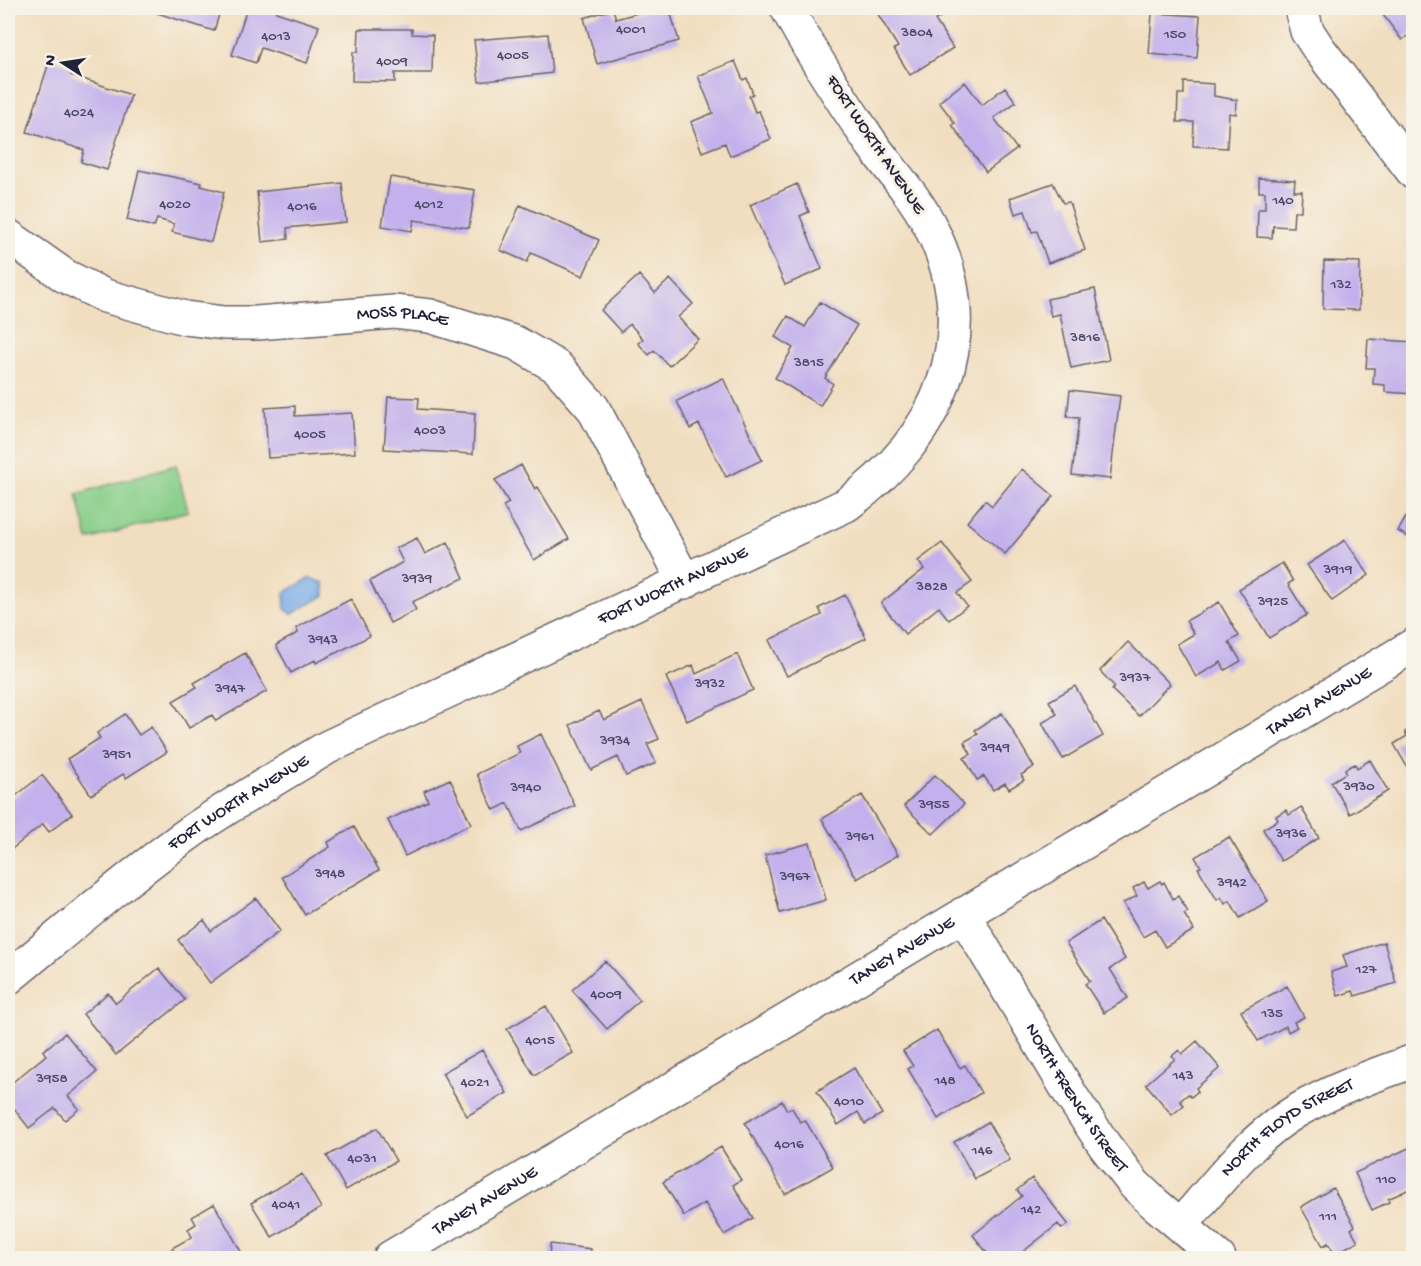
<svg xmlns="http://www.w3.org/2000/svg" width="1421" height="1266" viewBox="0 0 1421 1266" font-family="'Gochi Hand',sans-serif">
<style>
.green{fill:#86cd87;stroke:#547861;stroke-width:1.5}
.water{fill:#79ade6;stroke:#4e6890;stroke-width:1.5}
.building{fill:#c3b0ec}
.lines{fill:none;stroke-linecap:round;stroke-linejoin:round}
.minor-casing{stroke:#6a646a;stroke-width:36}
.minor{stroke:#fff;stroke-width:33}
.labels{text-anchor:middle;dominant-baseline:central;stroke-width:6;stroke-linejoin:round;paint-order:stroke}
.number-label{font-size:15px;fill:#4a4667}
.street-label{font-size:18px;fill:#22223b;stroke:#f7f3e8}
</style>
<rect width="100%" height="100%" fill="#f7f3e8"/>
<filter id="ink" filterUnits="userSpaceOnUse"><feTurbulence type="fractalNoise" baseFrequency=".0167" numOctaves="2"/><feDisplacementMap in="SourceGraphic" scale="12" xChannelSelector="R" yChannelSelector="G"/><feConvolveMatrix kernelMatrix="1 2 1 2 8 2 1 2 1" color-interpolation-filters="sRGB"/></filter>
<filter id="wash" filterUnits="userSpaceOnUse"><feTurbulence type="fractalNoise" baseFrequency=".008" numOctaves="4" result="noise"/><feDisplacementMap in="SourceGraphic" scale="24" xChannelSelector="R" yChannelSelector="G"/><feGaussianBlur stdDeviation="1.35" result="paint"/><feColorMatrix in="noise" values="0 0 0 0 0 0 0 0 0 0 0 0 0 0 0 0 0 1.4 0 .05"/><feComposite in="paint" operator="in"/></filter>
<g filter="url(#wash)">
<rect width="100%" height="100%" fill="#f1dec0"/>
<path class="green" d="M176 465 188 511 88 540 77 494Z"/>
<path class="water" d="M310 578 324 583 325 595 292 614 285 609 284 593Z"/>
<g id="blocks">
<path class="building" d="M156 8H221L214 31 154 12Z
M247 8H277L276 12 319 26 307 63 261 48 256 63 232 55Z
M655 8H669L679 41 597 64 584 18 613 9 616 19Z
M874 8H948L951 11 935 20 953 48 910 75 894 49 898 47Z
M1384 8H1414V31L1402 40 1380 11Z
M1152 13 1200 16 1197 58 1149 54Z
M359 29H412V34L433 35 432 73H395V82L352 81 353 52H358Z
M548 34 552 73 479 82 474 40Z
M50 59 74 67 71 75 131 95 107 170 81 162 84 150 27 132Z
M735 61 743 80 747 78 753 94 749 96 755 112 759 111 771 139 730 156 725 143 702 152 691 122 713 113 698 76Z
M965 82 982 105 1005 87 1016 102 994 118 1017 149 986 172 952 125 955 123 939 102Z
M1184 82 1214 84V96L1237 100 1236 114 1229 113 1227 148 1193 146 1194 122H1177L1178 94H1184Z
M139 170 202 183 201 186 224 192 211 242 172 232 174 224 157 219 154 227 127 220Z
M390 177 475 190 469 228 414 220 412 231 382 226Z
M1259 178 1295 180 1294 191H1302L1301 211H1294L1293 227 1273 226 1272 238 1257 237 1258 209H1265V192H1259Z
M342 183 346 222 287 228 288 239 262 242 257 192Z
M1053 183 1063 203 1069 202 1085 250 1048 263 1037 231 1032 232 1025 211 1015 214 1010 198Z
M797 184 809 212 800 216 822 269 785 285 750 205Z
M520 205 599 240 583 276 531 253 527 262 500 250Z
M1324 261 1360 262 1359 310 1323 309Z
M639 275 655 293 670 279 693 304 678 317 698 339 669 366 654 350 649 355 638 343 643 339 630 324 621 332 601 310Z
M1095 289 1109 360 1071 368 1060 314 1051 316 1047 299Z
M820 302 857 325 825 378 833 384 820 406 775 378 793 348 775 337 788 316 805 327Z
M1368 339 1414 342V394L1385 392V385L1373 384 1374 368H1366Z
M723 378 762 460 726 477 699 424 690 429 677 401Z
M1070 390 1120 396 1110 479 1072 475 1079 418 1067 417Z
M388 397 419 398 418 409 475 413 473 454 384 449Z
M295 406V416L352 413 355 453 268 458 265 408Z
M521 465 535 489 538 487 569 539 534 560 503 506 509 503 495 480Z
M1022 469 1054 496 1005 554 967 522 985 500 992 506Z
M1414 511V541L1398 531 1409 512 1412 514Z
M417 538 425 554 448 542 464 578 412 602 416 610 390 623 370 581 403 562 396 548Z
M1345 540 1369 575 1332 601 1307 565Z
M942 543 972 582 957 593 967 606 949 620 939 607 905 634 881 603 924 569 918 561Z
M1282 563 1293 581 1288 584 1307 615 1269 638 1239 589Z
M845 595 866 638 787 676 769 640 822 615 819 608Z
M351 599 370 636 316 663 315 660 291 673 276 645 298 633 296 628Z
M1219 602 1239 636 1229 642 1241 661 1225 670 1221 662 1196 677 1177 644 1194 634 1186 621Z
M1128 642 1170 684 1139 716 1112 690 1115 687 1100 671Z
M245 653 267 691 216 721 212 715 189 728 173 701 197 687 194 683Z
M737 654 753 690 687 721 666 677 693 665 696 674Z
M1075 686 1103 736 1063 759 1042 723 1057 714 1049 701Z
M642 702 659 739 647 744 656 763 626 776 618 757 591 770 570 725 599 711 604 720Z
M1002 713 1034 767 1021 775 1024 780 1009 789 1005 783 993 790 984 776 977 780 964 758 971 754 964 742 978 734 975 730Z
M125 714 139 735 151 727 167 752 126 778 123 774 91 795 67 759 100 738 97 733Z
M1414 727V779L1394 744 1407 736 1405 732Z
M541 734 575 806 521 831 508 803 494 810 477 774 520 753 517 746Z
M1370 760 1388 791 1350 814 1331 782 1346 773 1345 769 1355 764 1357 768Z
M42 775 72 814 49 832 43 824 8 852V802Z
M935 775 964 804 933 834 904 806Z
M450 779 471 824 405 856 388 820 428 801 424 791Z
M862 795 898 855 857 879 822 819Z
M1301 807 1319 838 1281 861 1263 829 1278 820 1276 816 1286 810 1289 815Z
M354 827 379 870 305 915 282 877 330 847 328 842Z
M1229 837 1268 901 1240 918 1230 901 1225 904 1221 897 1217 900 1198 868 1201 867 1195 857Z
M810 843 826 900 780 913 765 855Z
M1160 881 1162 884 1164 882 1173 899 1178 896 1188 912 1184 914 1194 930 1165 947 1155 930 1143 937 1123 903 1137 896 1133 888 1144 882 1148 888Z
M256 898 280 931 210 983 178 940 204 920 211 931Z
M1101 920 1125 959 1110 969 1128 998 1104 1013 1085 984 1090 981 1066 943Z
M1384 942 1396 983 1355 996 1353 991 1338 996 1331 972 1347 967 1343 955Z
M605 961 640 1000 607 1029 572 990Z
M159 968 185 1000 116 1055 83 1014 108 993 116 1003Z
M1287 986 1304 1017 1294 1022 1297 1027 1288 1032 1286 1026 1258 1041 1241 1011Z
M546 1006 573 1053 534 1075 507 1029Z
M937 1030 960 1068 965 1065 981 1093 938 1119 908 1069 913 1066 903 1051Z
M65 1033 97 1072 68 1096 79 1109 65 1120 55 1108 29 1128 8 1101V1086L46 1055 43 1051Z
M1197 1041 1220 1068 1196 1088 1198 1091 1191 1097 1188 1094 1180 1101 1184 1105 1172 1115 1146 1084 1175 1059 1172 1056 1179 1050 1182 1054Z
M482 1050 507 1093 467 1116 442 1073Z
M854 1068 882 1114 865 1124 858 1112 838 1125 817 1091Z
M782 1101 787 1110 792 1108 800 1122 805 1120 833 1167 785 1194 745 1123Z
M988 1122 1010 1160 975 1179 954 1142Z
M377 1128 396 1161 346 1190 327 1156Z
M1413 1146 1414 1187 1388 1199 1389 1202 1372 1210 1355 1173Z
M721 1147 741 1180 733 1185 753 1218 724 1235 705 1203 684 1216 663 1182Z
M302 1174 321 1208 272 1237 251 1203Z
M1032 1178 1068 1224 1062 1229 1058 1224 1015 1258H991L973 1235 1022 1196 1017 1190Z
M1333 1188 1355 1226 1351 1229 1358 1241 1335 1254 1328 1243 1323 1246 1301 1207Z
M214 1204 243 1255 237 1258H178L172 1248 192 1237 188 1229 196 1224 192 1217Z
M550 1244 591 1249 590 1258H549Z"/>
</g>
</g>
<g filter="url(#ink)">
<use href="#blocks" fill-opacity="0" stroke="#6a646a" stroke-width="1.5"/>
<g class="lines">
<g class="minor-casing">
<g id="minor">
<path d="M1301 8 1307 31 1319 49 1414 173"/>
<path id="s1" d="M8 236 65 276 105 296 185 318 224 323H257L394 312 430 316 516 343 557 367 593 408 685 582"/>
<path id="s2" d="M963 914 1072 1097 1105 1146 1134 1184 1154 1203 1219 1258"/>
<path id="s3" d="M8 978C69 928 130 875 195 829 238 800 283 774 328 747L846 505C938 439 986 336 931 228 916 197 891 171 871 143 841 99 811 54 787 8"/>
<path id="s4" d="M1181 1225C1215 1186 1249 1140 1295 1112 1332 1090 1374 1075 1414 1061"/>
<path id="s5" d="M390 1258 1414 645"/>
</g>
</g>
<use href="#minor" class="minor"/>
</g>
</g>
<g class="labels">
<g class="number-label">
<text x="631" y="30">4001</text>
<text x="917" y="33">3804</text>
<text x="1175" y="35">150</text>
<text x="276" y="37">4013</text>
<text x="513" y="56">4005</text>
<text x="392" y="62">4009</text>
<text x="79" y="113">4024</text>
<text x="1283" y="201">140</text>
<text x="175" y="205">4020</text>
<text x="429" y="205">4012</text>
<text x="302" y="207">4016</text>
<text x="1341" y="285">132</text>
<text x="1085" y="338">3816</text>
<text x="809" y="363">3815</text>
<text x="430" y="431">4003</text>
<text x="310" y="435">4005</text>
<text x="1338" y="570">3919</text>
<text x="417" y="579">3939</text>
<text x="932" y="587">3828</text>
<text x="1273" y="602">3925</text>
<text x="323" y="640">3943</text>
<text x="1135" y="678">3937</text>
<text x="710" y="684">3932</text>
<text x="230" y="689">3947</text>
<text x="615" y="741">3934</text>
<text x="995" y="748">3949</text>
<text x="117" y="755">3951</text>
<text x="1359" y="787">3930</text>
<text x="526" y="788">3940</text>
<text x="934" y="805">3955</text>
<text x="1291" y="834">3936</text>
<text x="860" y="837">3961</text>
<text x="330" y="874">3948</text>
<text x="795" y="877">3967</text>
<text x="1232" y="883">3942</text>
<text x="1366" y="970">127</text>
<text x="606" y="995">4009</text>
<text x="1272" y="1014">135</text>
<text x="540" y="1041">4015</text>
<text x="1183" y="1076">143</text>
<text x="52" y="1079">3958</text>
<text x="945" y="1081">148</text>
<text x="475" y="1083">4021</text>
<text x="849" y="1102">4010</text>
<text x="789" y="1145">4016</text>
<text x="982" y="1151">146</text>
<text x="362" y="1159">4031</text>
<text x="1386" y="1180">110</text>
<text x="286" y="1205">4041</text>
<text x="1031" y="1210">142</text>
<text x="1328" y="1217">111</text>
</g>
<g class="street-label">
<text transform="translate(875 145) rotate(56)">FORT WORTH AVENUE</text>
<text stroke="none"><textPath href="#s1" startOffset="416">MOSS PLACE</textPath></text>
<text stroke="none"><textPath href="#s3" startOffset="776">FORT WORTH AVENUE</textPath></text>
<text stroke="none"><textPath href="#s5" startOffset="1083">TANEY AVENUE</textPath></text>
<text stroke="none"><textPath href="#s3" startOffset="290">FORT WORTH AVENUE</textPath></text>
<text stroke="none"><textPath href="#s5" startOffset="597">TANEY AVENUE</textPath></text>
<text stroke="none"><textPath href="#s2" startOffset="216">NORTH FRENCH STREET</textPath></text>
<text stroke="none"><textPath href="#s4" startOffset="146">NORTH FLOYD STREET</textPath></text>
<text stroke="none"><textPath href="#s5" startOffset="111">TANEY AVENUE</textPath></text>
</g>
</g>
<rect width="1421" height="1266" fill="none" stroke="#f7f3e8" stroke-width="30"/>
<g transform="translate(63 63) rotate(282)" stroke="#f7f3e8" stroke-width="4.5" paint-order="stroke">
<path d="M0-4.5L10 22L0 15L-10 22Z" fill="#22223b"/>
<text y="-9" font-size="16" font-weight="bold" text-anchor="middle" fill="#22223b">N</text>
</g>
</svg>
